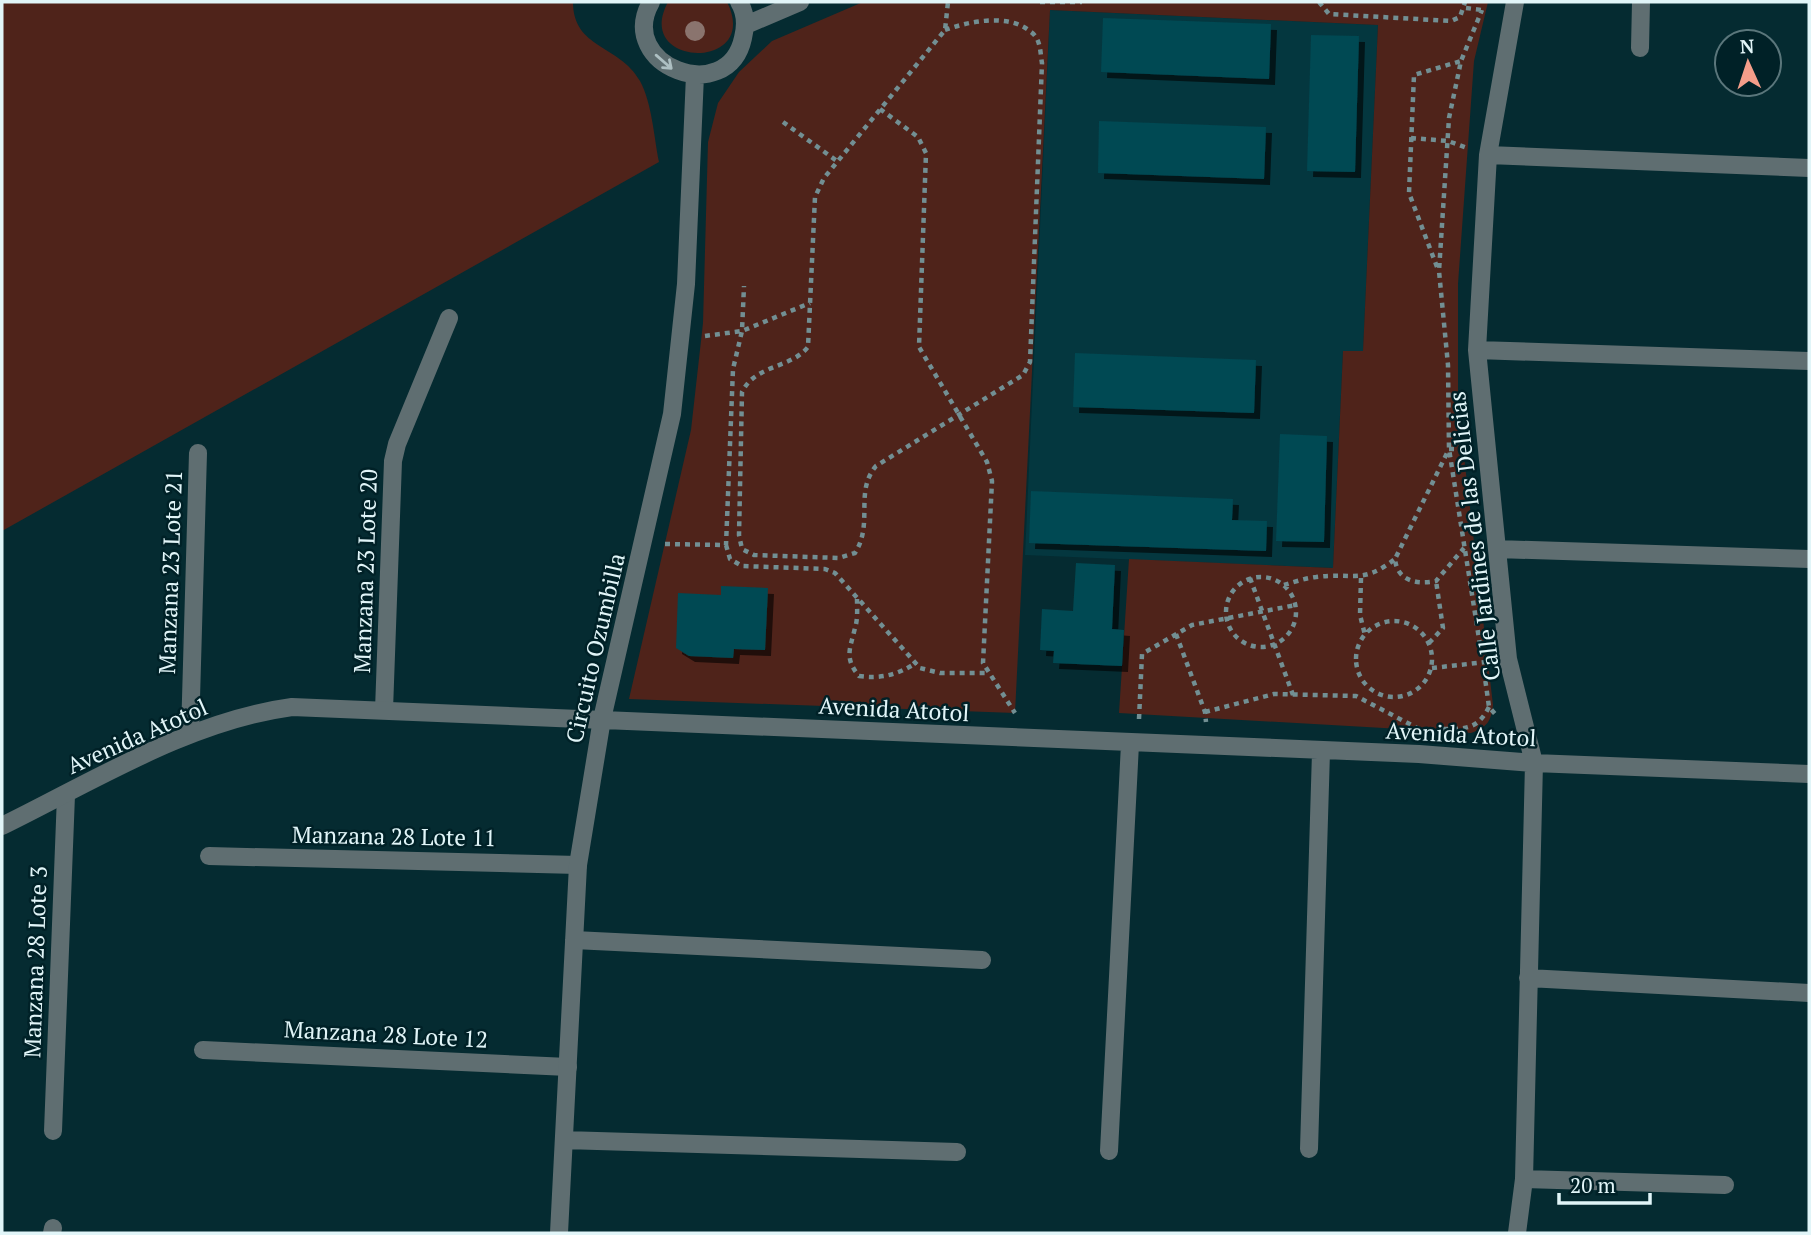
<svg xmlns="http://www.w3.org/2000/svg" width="1811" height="1235" viewBox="0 0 1811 1235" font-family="'PT Serif',serif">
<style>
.built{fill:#04373f}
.green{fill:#4f231a}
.building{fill:#034852;filter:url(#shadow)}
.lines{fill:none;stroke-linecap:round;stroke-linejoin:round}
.path{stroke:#728f93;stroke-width:4.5;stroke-dasharray:5 5;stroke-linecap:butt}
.service{stroke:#5f6e71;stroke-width:18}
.minor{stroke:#5f6e71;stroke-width:18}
.tree{fill:#8a746e}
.oneway{stroke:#adbfc2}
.labels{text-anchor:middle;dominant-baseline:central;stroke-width:5;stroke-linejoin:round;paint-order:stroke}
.street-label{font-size:23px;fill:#e1f5f8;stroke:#002127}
</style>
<defs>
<filter id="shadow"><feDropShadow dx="6" dy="6" stdDeviation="0" flood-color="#0009"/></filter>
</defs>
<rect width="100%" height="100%" fill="#052b31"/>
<path class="built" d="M1050 10 1378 25 1363 352 1343 351 1333 568 1025 555Z"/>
<path class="green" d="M2 2H573C573 49 619 44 640 81 652 103 654 137 659 162L2 531Z
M668 2H727C762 71 632 69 668 2Z
M863 2H1488L1474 61 1458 284V405L1493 705C1491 722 1487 727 1471 733L1119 713 1129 559 1333 568 1343 351H1363L1378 25 1050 10 1015 713 629 699 691 430 703 323 708 142 718 103 739 72 772 41Z"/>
<path class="building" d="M1103 18 1271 24 1269 79 1101 72Z
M1311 35 1359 36 1355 172 1307 171Z
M1099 121 1266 127 1264 179 1098 173Z
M1075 353 1256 360 1254 413 1073 407Z
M1280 434 1327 436 1324 542 1276 541Z
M1031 491 1233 499 1232 520 1267 521 1266 551 1029 543Z
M1076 563 1115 565 1112 629 1124 630 1122 666 1053 663 1054 651 1040 650 1042 609 1073 611Z
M721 586 768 588 765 650 734 649 733 658 689 656 676 648 678 593 721 595Z"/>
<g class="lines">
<path class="path" d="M1040 2H1082
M1319 2 1329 14 1451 21 1460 17 1465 2
M1466 8 1482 10
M945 30C970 21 1009 13 1031 32 1041 39 1040 52 1042 63L1030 362 1023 375 876 466C854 492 874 523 855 553L839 558 754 555 742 549 739 535 742 392C756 364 790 369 808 347L815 197 824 178 945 30 948 2
M880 109 918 137 926 153 919 347 987 462 992 481 983 663 1015 713
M783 122 837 161
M1411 138 1448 141 1467 148
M1437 267 1409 193 1414 75 1461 61
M705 336 742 331 810 303
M1464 449H1449L1395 559C1397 581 1417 585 1436 581L1464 548
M665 544 726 545 733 369 742 331 744 286
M726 545 730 559 742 566 825 569 835 573 920 668 940 673H989
M1226 612a35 35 0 1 1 70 0a35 35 0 1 1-70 0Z
M1250 578 1293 695
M1361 578 1360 615 1365 635
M1284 585C1294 582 1306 578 1316 577 1353 572 1362 585 1395 559
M857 599C857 608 858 619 855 628 850 649 844 658 859 676 881 679 897 675 916 663
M1356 659a38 38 0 1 1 76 0a38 38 0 1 1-76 0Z
M1176 634 1205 712 1206 722
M1429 643 1443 628 1436 581
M1480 645 1449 449 1448 365 1439 271 1449 118 1461 61 1482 10
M1432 668 1486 662
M1484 671 1489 707 1496 715
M1205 712 1274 694 1356 696 1421 730
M1139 719 1142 654 1192 625 1296 605
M1443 729C1466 729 1478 729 1489 707"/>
<path class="service" d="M384 710 393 461 397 444 449 318
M190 734 198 453
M209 856 578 865
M203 1050 568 1067
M53 1131 66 795
M52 1233 53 1228"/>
<path class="minor" d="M651 2C615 66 728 108 743 38 746 26 746 13 739 2
M1515 2 1488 155 1477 350 1508 659 1534 763 1524 1179 1517 1233
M746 25 800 2
M1640 48 1641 2
M1488 155 1809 168
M1477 350 1809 361
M1497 549 1809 559
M2 826C94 781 189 721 292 707L1419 754 1534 763 1809 774
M574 940 982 960
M1528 978 1809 993
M564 1140 957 1152
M1309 1149 1321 752
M1109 1151 1130 744
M1524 1179 1725 1185
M559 1233 578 865 602 719 672 414 686 284 695 75"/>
</g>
<circle class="tree" cx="695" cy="31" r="10"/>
<defs><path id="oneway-shaft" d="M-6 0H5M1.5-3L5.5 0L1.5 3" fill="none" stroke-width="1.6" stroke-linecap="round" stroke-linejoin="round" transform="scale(1.75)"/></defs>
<use class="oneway" href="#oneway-shaft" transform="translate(664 62) rotate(41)"/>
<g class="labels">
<g class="street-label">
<text transform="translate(1474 536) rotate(-97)">Calle Jardines de las Delicias</text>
<text transform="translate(365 571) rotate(-88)">Manzana 23 Lote 20</text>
<text transform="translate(170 572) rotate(-88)">Manzana 23 Lote 21</text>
<text transform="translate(595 648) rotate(-77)">Circuito Ozumbilla</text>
<text transform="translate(894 709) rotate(3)">Avenida Atotol</text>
<text transform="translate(1461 734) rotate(3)">Avenida Atotol</text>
<text transform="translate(137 736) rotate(-24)">Avenida Atotol</text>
<text transform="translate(394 836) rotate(1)">Manzana 28 Lote 11</text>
<text transform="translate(35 962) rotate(-88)">Manzana 28 Lote 3</text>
<text transform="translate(386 1034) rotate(3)">Manzana 28 Lote 12</text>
</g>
</g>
<rect width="1811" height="1235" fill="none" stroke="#e1f5f8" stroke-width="7"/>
<g transform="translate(1748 63) rotate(357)"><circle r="33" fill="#002127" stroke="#5a767b" stroke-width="2"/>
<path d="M0-5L12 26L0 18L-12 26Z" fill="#f49e8a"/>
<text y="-10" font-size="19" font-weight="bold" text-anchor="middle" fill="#e1f5f8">N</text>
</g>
<path d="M1559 1193v10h91v-10" fill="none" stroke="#e1f5f8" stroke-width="3.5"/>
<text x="1570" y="1193" font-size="21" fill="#e1f5f8" stroke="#002127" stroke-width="5" paint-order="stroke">20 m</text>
</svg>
